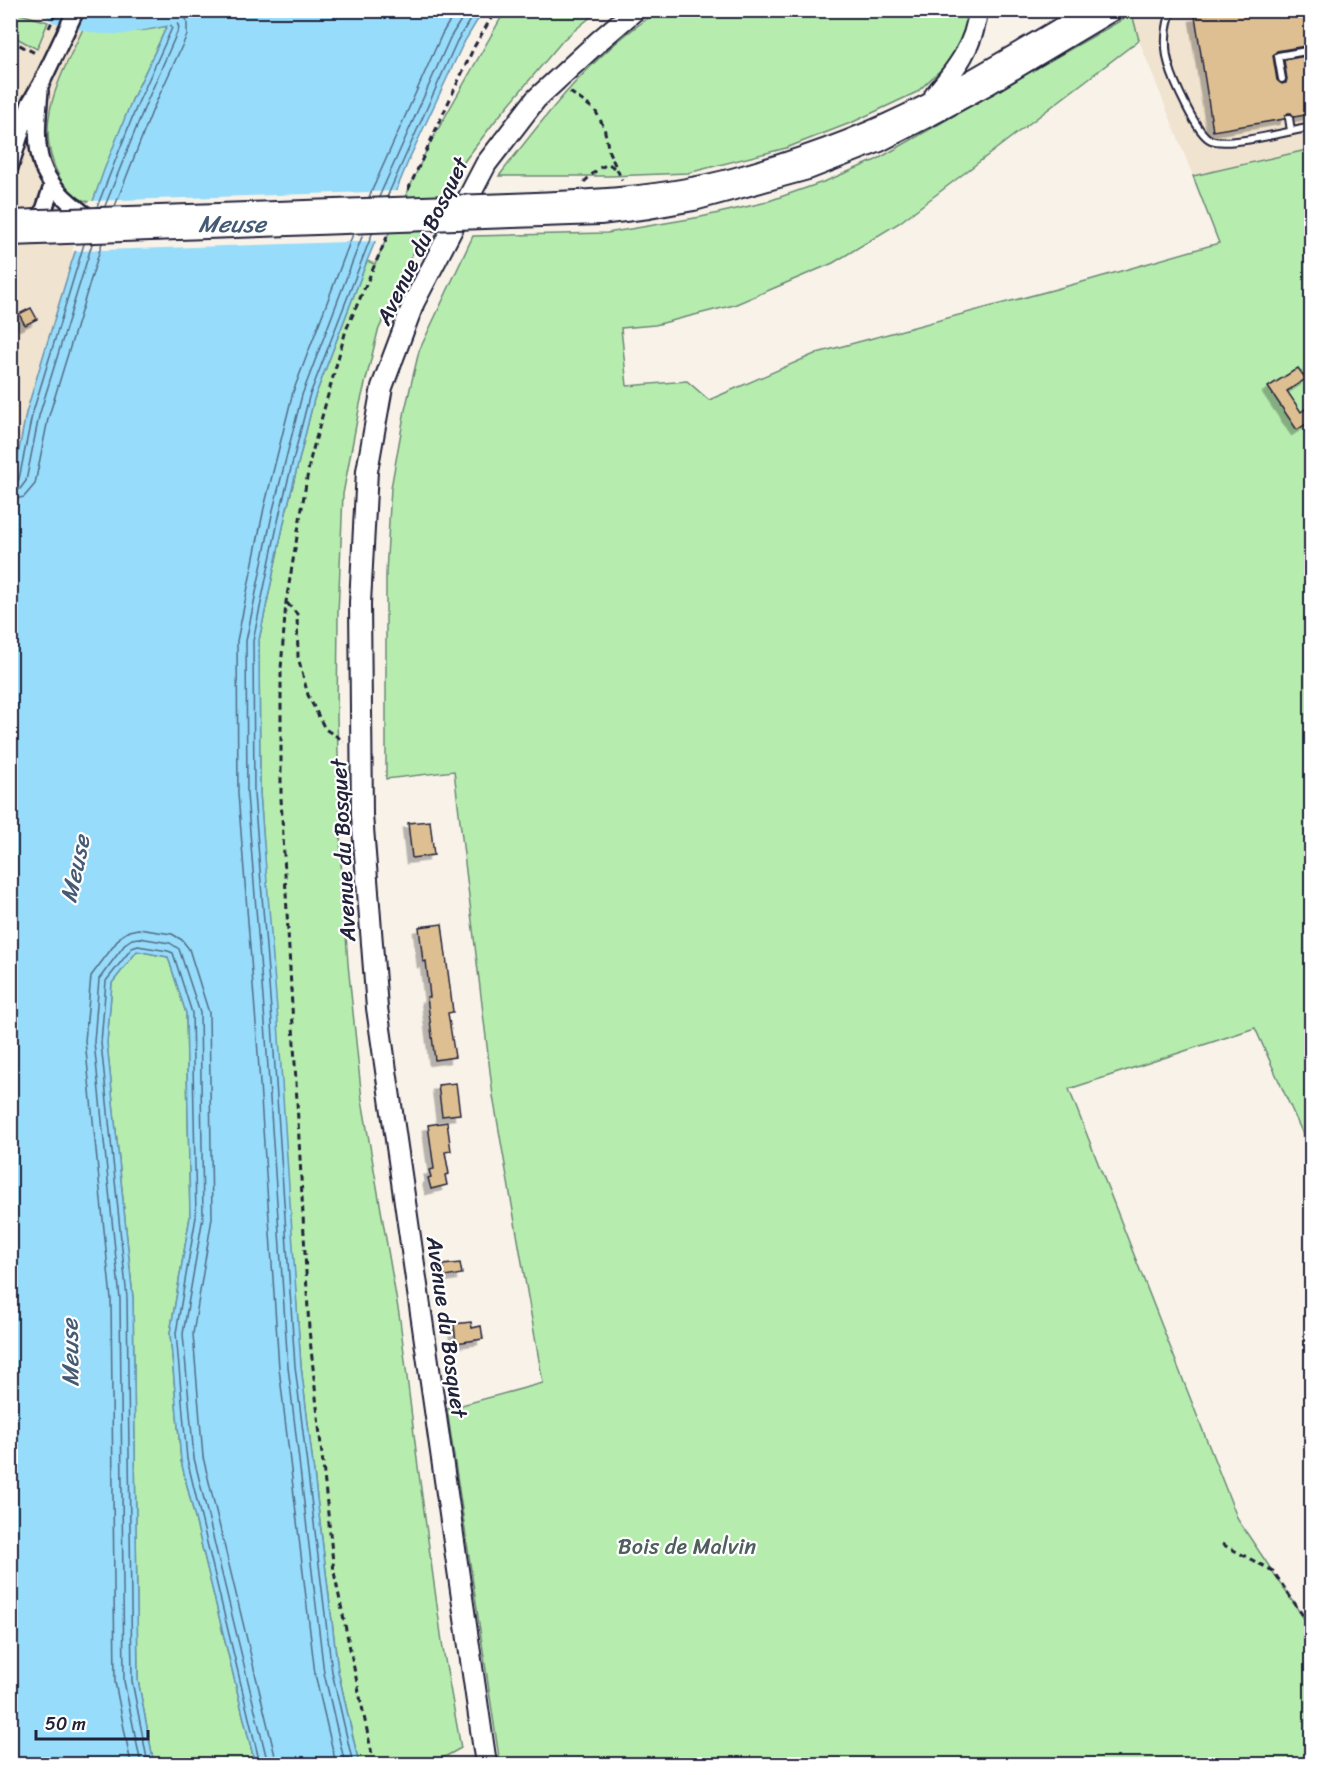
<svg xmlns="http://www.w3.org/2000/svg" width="1322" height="1775" viewBox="0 0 1322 1775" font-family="Sriracha,sans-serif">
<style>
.built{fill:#f0e3cf}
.green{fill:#b6edaf;stroke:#6c8875;stroke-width:1.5}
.water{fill:#97dcfa;stroke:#6892ae;stroke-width:1.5}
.pier{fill:#f8f2e9}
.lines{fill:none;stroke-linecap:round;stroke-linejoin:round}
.shore{stroke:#516c87;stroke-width:1.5}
.river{stroke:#97dcfa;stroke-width:27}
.building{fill:#ddbf91;stroke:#22223b;stroke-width:1.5;filter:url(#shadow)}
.service-casing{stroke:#22223b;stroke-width:10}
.tertiary-casing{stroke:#22223b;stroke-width:20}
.secondary-casing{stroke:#22223b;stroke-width:22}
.primary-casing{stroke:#22223b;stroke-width:24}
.path{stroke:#22223b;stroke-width:3;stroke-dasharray:6 4.5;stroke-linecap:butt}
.service{stroke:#fff;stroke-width:6}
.tertiary{stroke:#fff;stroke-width:15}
.secondary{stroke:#fff;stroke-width:18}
.primary{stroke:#fff;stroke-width:20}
.secondary-bridge-casing{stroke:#22223b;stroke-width:22;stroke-linecap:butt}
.secondary-bridge{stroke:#fff;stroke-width:18}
.labels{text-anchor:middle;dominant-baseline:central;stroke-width:4.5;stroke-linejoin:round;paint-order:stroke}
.street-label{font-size:22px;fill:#22223b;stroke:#fff}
.park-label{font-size:22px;fill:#4e5f5e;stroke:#fff}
.water-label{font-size:24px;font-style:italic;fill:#455a74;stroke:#fff}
</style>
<defs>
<filter id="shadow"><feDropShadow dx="-5.5" dy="5.5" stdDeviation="0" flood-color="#0004"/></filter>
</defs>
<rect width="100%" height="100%" fill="#f8f2e9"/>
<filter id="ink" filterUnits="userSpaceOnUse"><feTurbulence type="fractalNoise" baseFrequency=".0167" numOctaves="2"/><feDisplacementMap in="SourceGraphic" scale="12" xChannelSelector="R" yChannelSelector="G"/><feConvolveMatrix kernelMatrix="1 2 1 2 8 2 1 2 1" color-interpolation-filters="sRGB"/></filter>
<g filter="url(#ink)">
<path class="built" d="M1136 10 1311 11V149L1193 176 1139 40 1132 14Z
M11 11 48 22 106 32 167 26 11 492Z"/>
<path class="green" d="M10 11 48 22 37 49 11 35Z
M509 11H598L564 39 495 121 460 167 416 246 378 331 360 404 343 494 338 614 337 717 341 862 348 964 362 1100 400 1320 418 1467 443 1649 461 1748 432 1764H359L338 1671 301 1366 260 793 259 640 286 513 314 399 367 261 375 264 428 147 501 18Z
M659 11H969L965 35 948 63 917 92 853 122 786 148 688 173 610 176H499C544 117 595 50 659 11Z
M1132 14 1139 40 899 223 833 263 734 305 655 325 621 328 627 386 687 381 709 400 817 353 1086 281 1219 243 1193 176 1311 149V1152L1255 1028 1069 1089 1238 1520 1311 1629V1764H500L447 1409 543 1383 493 1096 454 771 386 779V574L391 488 405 410 419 351 473 236 607 233 701 217 763 203 826 181 876 160Z
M167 26 132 100 93 202C78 201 67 191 60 178 31 125 60 78 83 29 112 33 139 33 167 26Z
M137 951 168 957 186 1013 190 1217 170 1333 181 1461 255 1764H154L138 1680 133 1298 107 1043 112 983Z"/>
<path class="water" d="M91 10 483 11 463 44 410 157 367 261 314 399 286 513 259 640 260 793 278 1022 301 1366 338 1671 359 1764H255L181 1461 170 1333 190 1217 186 1013 168 957 137 951 112 983 107 1043 133 1298 138 1680 154 1764H11V492L26 413 72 261 104 170 132 100 167 26C135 31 115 34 83 29Z"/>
<path class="pier" d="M399 191 378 241 72 251 89 201Z"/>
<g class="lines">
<path class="shore" d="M96 10 93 21 95 24 127 26 165 21 170 23 172 28 138 103 97 207
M104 10V17C125 27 174 0 179 28L145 106 105 206
M369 197 442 34 456 10
M379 197 450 38 467 10
M387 197 457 41 476 10
M115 206 153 109 187 35V21L181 10
M10 484 16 483 19 479 32 415 84 244
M10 491 20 489 26 481 39 416 92 244
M10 500 24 497 35 484 48 419 102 243
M131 1764 115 1682 111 1299 85 1041 91 976 121 936 129 931 138 929 172 934 182 940 189 949 209 1013 212 1218 193 1334 203 1457 277 1764
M141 1764 124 1681 120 1299 94 1042 99 979 126 943 132 939 139 938 170 943 179 949 200 1013 203 1217 183 1334 194 1458 268 1764
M148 1764 132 1681 127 1298 101 1043 106 981 132 948 138 946 168 951 173 953 192 1013 196 1217 176 1333 187 1459 260 1764
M336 1764 315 1674 279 1368 256 1024 238 794 237 641 264 508 293 392 353 234
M345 1764 324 1673 288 1367 265 1023 247 794 246 641 273 510 302 395 363 234
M353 1764 332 1672 295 1366 272 1023 254 794 253 641 280 512 309 397 372 234"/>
<path class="river" d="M59 10 97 20 121 21 175 10"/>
</g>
<path class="building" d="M1227 10H1311V45L1277 51 1273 56 1277 80 1282 84 1286 83 1287 79 1284 60 1311 55V114L1294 117 1291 113H1288L1284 119 1213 131 1195 16Z
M31 308 37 319 25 325 19 314Z
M1298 368 1306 379 1287 391 1301 412 1305 409 1311 421 1297 430 1268 387Z
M430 821 434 855 412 858 408 823Z
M442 924 453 1012 448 1013 455 1057 435 1060 427 997H430L426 961 423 962 419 927Z
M456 1083 460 1114 442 1116 438 1085Z
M447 1122 451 1151 445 1152 449 1174 445 1175 447 1185 431 1189 428 1178 431 1177 429 1170 434 1169 428 1125Z
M460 1263 462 1274 445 1277 443 1265Z
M471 1322 472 1328 481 1326 483 1339 456 1343 454 1324Z"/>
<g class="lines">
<g class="service-casing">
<path id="service" d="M1172 10C1165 26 1164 48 1169 65 1173 80 1197 135 1211 140 1228 147 1291 131 1312 127
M1282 79 1278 56 1312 50
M1289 118 1291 131"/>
</g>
<g class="tertiary-casing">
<path id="tertiary" d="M40 91C34 155 34 179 90 218
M10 167 30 103 41 84 76 10
M31 225 44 210 52 186"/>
</g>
<g class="secondary-casing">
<path id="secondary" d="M934 95C956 69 975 45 978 10
M511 203C587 200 663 197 736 177 801 159 867 135 927 104 981 75 1035 42 1088 11
M512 218 600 215 649 209 694 201 808 170 880 142 929 117 990 84 1114 10"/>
</g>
<g class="primary-casing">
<path id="primary" d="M486 1764 377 1008 362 815 360 603 367 471 382 387 414 302 486 164 536 99 600 40 635 10"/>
</g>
<path class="path" d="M49 28 57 10
M10 40 37 54
M570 92 595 110 604 127 609 152 622 180
M584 182 599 168 609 164 618 171
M408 190 474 47 496 10
M287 603 297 614 298 657 308 695 325 729 344 741
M1222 1544 1273 1571 1312 1629
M374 1764 334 1572 309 1329 281 798V669L286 602 310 460 346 330 387 237"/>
<use href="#service" class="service"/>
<use href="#tertiary" class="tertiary"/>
<use href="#secondary" class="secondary"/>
<use href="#primary" class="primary"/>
<g class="secondary-bridge-casing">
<path id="secondary-bridge" d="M10 220 511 203
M10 236 512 218"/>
</g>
<use href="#secondary-bridge" class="secondary-bridge"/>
</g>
</g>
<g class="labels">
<g class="street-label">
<text transform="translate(422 241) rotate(-64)">Avenue du Bosquet</text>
<text transform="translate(343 850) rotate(-93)">Avenue du Bosquet</text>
<text transform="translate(447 1327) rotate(82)">Avenue du Bosquet</text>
</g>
<g class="park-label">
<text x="687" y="1546">Bois de Malvin</text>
</g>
<g class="water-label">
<text x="232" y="224">Meuse</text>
<text transform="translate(75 869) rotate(-78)">Meuse</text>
<text transform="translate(70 1353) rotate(-91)">Meuse</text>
</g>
</g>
<rect width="1322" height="1775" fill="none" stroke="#fff" stroke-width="36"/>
<rect x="18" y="18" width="1286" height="1739" fill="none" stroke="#22223b" stroke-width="2" filter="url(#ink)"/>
<path d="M36 1730v9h112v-9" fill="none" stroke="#22223b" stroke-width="3"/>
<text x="45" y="1730" font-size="18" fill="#22223b" stroke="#ffffff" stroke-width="4.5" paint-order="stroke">50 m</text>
</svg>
